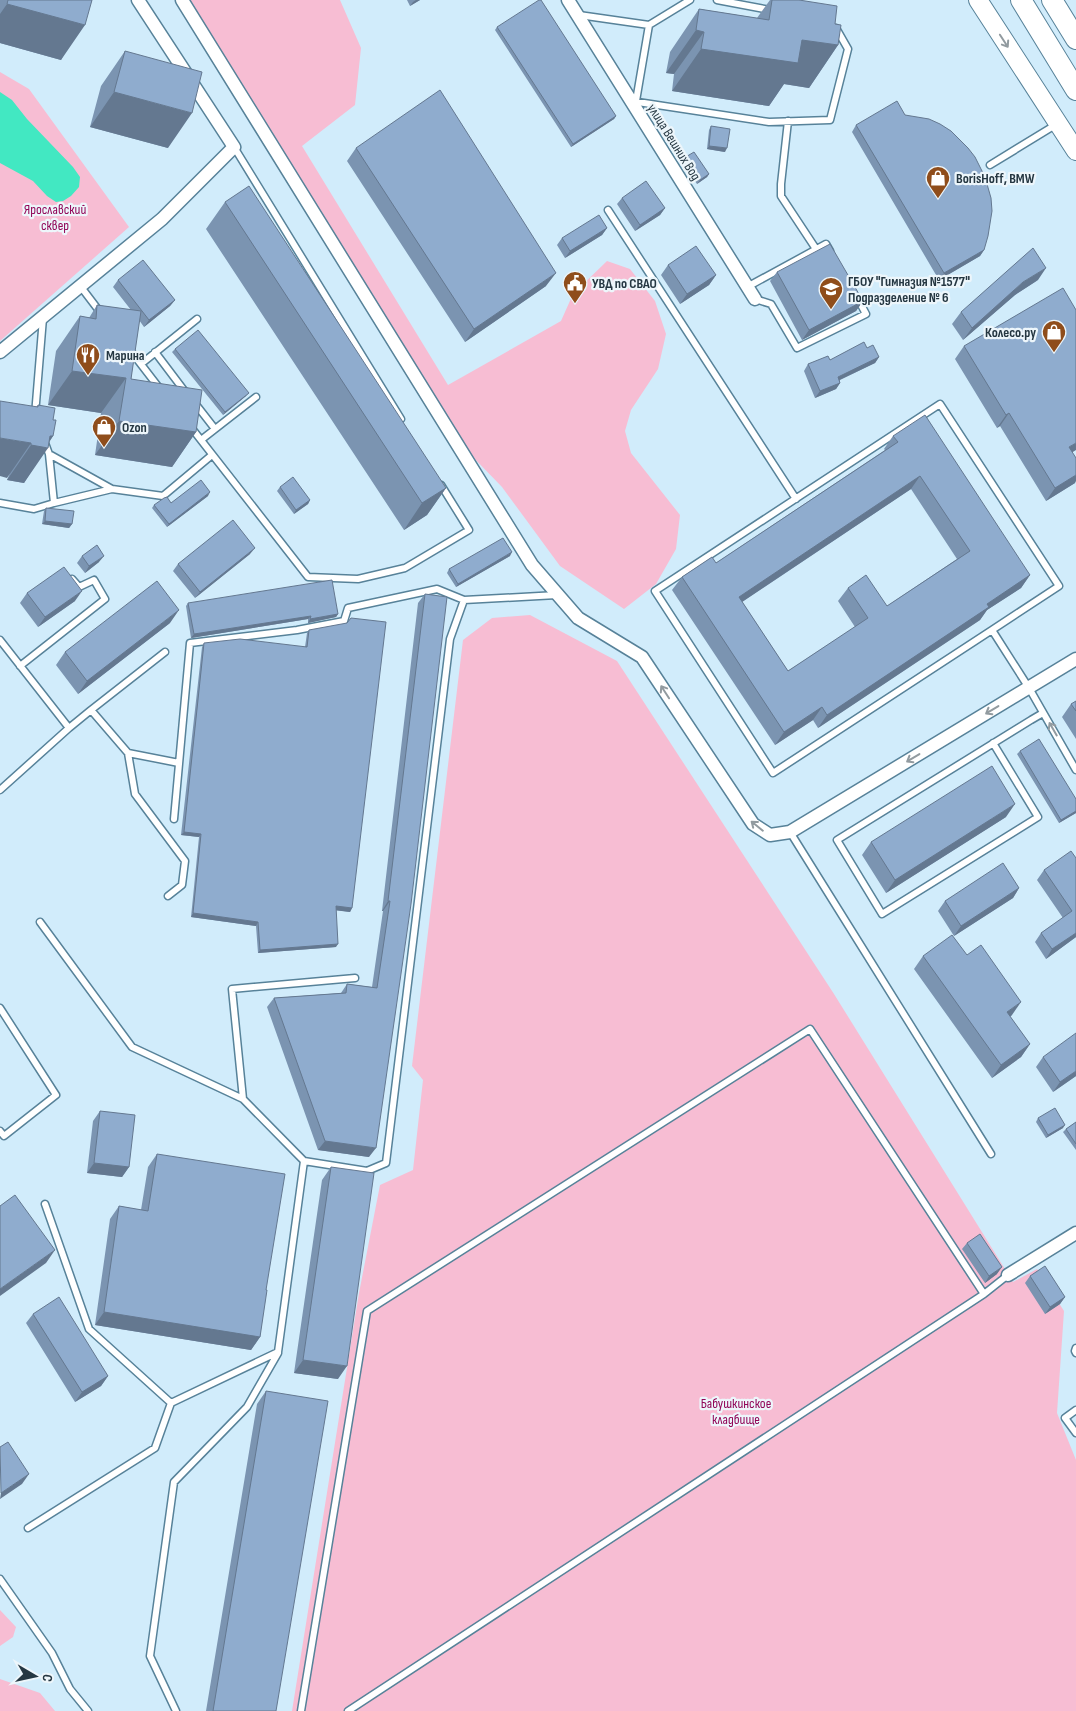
<svg xmlns="http://www.w3.org/2000/svg" width="1076" height="1711" viewBox="0 0 1076 1711" font-family="'Sofia Sans Condensed',sans-serif">
<style>
.green{fill:#f7bdd3}
.water{fill:#42e8c2}
.lines{fill:none;stroke-linecap:round;stroke-linejoin:round}
.lane-casing{stroke:#578299;stroke-width:9}
.street-casing{stroke:#578299;stroke-width:15}
.secondary-casing{stroke:#578299;stroke-width:20}
.primary-casing{stroke:#578299;stroke-width:22}
.lane{stroke:#fff;stroke-width:6}
.street{stroke:#fff;stroke-width:12}
.secondary{stroke:#fff;stroke-width:18}
.primary{stroke:#fff;stroke-width:20}
.wall{fill:#7b94b1;fill-rule:evenodd}
.shaded-wall{fill:#647890}
.building{fill:#8facce;stroke:#647890;fill-rule:evenodd}
.oneway{stroke:#929ba0}
.labels{text-anchor:middle;dominant-baseline:central;stroke-width:4.5;stroke-linejoin:round;paint-order:stroke}
.street-label{font-size:14px;fill:#253742;stroke:#edf6fb}
.poi-label{font-size:14px;font-weight:bold;fill:#253742;stroke:#edf6fb;text-anchor:start}
.park-label{font-size:14px;fill:#910658;stroke:#edf6fb}
</style>
<rect width="100%" height="100%" fill="#d1ecfb"/>
<path class="green" d="M185 0H340L361 48 355 105 302 146 448 385 561 321 573 294 607 261 630 269 655 301 666 334 658 369 631 410 625 431 631 453 680 515 676 549 656 584 624 609 560 566 502 487 468 452Z
M0 72 29 89 129 227 0 341Z
M530 615 617 661 834 994 1013 1282 1037 1269 1064 1311 1057 1413 1076 1460V1711H292L359 1293 380 1185 413 1170 423 1080 412 1066 463 640 492 618Z
M0 1610 16 1627 13 1637 0 1646Z
M0 1679 40 1693 55 1711H0Z"/>
<path class="water" d="M0 92 12 100 27 119 73 167 80 177 79 187 71 196 63 201 56 202 47 196 33 181 0 163Z"/>
<g class="lines">
<g class="lane-casing">
<path id="lane" d="M717 0 770 10
M579 15 649 25 690 0
M631 101 769 122 830 120 848 49 836 28
M636 101 649 25
M788 121 781 184V196L816 249
M234 147 401 419
M990 165 1057 124
M608 210 796 499
M81 287 100 312
M747 287 826 244 830 251
M755 299 771 304 797 348 866 314 858 299
M130 350 160 389
M155 352 186 393
M141 364 197 319
M194 402 215 429
M35 415 43 318
M190 426 308 577 358 579 405 568 469 530 441 485
M201 440 256 397
M45 443 49 454 112 489
M49 454 54 503
M0 503 34 509 54 503 112 489 163 496 212 455
M992 630 1059 586 940 404 655 591 773 773 992 630 1029 688 1076 770
M0 640 69 728 0 790
M20 666 105 599 94 580 79 587 72 579
M91 710 165 652
M69 728 91 710 128 753 135 794 185 861 182 885 168 896
M993 743 1038 817 882 914 837 840 1031 720 1043 713
M128 753 179 763
M174 819 190 643 297 630 344 621 348 608 437 589 464 600 557 595
M790 832 991 1154
M40 922 132 1047 243 1099 304 1161 367 1171 386 1163 450 639 464 600
M0 1008 56 1095 4 1136 0 1131
M243 1099 232 989 355 978
M45 1204 89 1329 171 1403 278 1352 304 1161
M1076 1348 1075 1351 1076 1353
M1076 1410 1065 1418 1076 1433
M28 1528 155 1448 171 1403
M0 1579 52 1653 70 1689 88 1711
M176 1711 150 1656 174 1482 247 1407 278 1353
M301 1711 367 1311 810 1029 984 1294
M348 1711 984 1294 1008 1275"/>
</g>
<g class="street-casing">
<path id="street" d="M182 0 532 565 578 618 642 657 753 824 770 835 790 832 1076 659
M568 0 755 299
M0 352 162 219 234 147 138 0
M1008 1275 1076 1233"/>
</g>
<g class="secondary-casing">
<path id="secondary" d="M978 0 1076 151"/>
</g>
<g class="primary-casing">
<path id="primary" d="M1021 0 1076 90
M1052 0 1076 39"/>
</g>
<use href="#lane" class="lane"/>
<use href="#street" class="street"/>
<use href="#secondary" class="secondary"/>
<use href="#primary" class="primary"/>
</g>
<path class="wall" d="M0 0H92L61 60 0 43Z
M407 0H420L410 6Z
M770 0H799L835 24 838 45 809 88 784 84 769 106 672 91 674 74 666 73 670 52 699 9 757 18Z
M497 27 616 116 614 119 571 147 495 30Z
M125 51 168 148 90 127 101 86Z
M905 115 984 250 980 256 939 280 852 132 856 125Z
M711 126 725 152 707 149 709 130Z
M356 148 546 286 465 342 347 161Z
M684 158 709 174 707 177 697 184 682 162Z
M622 198 665 208 660 215 635 231 617 204Z
M225 202 446 488 427 515 404 530 206 229Z
M607 228 602 235 565 258 557 245 562 238Z
M668 265 716 275 709 285 680 304 661 275Z
M777 272 863 301 856 311 802 340 770 281Z
M118 280 175 300 170 306 144 327 139 320 131 379 196 432 172 467 95 455 101 413 48 405 56 351 80 316 89 318 97 305 131 310 113 287Z
M1038 280 1015 295 963 340 952 324 961 312Z
M964 346 1072 452 1075 483 1046 501 1000 426 997 428 955 359Z
M867 348 879 357 875 363 840 380V383L836 389 815 398 804 371 808 364 830 360Z
M175 349 246 396 223 415 172 352Z
M38 405 53 420V436L24 483 7 480 36 407Z
M893 436 1030 575 1021 588 987 610 980 620 818 728 813 720 775 745 672 590 682 577 716 563 885 450 884 449ZM911 489 957 559 887 606 848 588 838 601 855 627 788 671 742 602Z
M280 487 310 500 308 504 294 514 277 491Z
M208 496 167 527 152 508 154 505 171 503Z
M46 508 72 524 69 528 42 524 44 511Z
M250 554 195 598 173 571 178 564Z
M82 556 99 562 85 573 77 563Z
M510 556 456 587 447 573 449 569Z
M27 593 75 601 38 627 20 603Z
M425 594 369 1157 318 1150 267 1007 274 998 341 993 347 984 372 987 383 911H382L418 603Z
M188 603 338 614 336 617 308 623V619L191 638 186 606Z
M170 623 78 694 56 665 65 652Z
M309 630 352 908 350 912 336 910V947L258 953 256 926 191 917 199 837 181 835 202 647 204 643 305 647 307 633Z
M1076 701V739L1062 717 1071 704Z
M1020 751 1076 799V813L1059 823 1017 754Z
M1006 817 886 893 862 855 871 842Z
M1076 858V937L1046 959 1035 942 1041 933 1063 918 1037 880 1044 870Z
M1019 888 1013 898 954 936 938 911 945 901Z
M967 955 1012 1015 1010 1017 1030 1044 1021 1057 992 1078 914 969 923 956Z
M1043 1057 1076 1076 1053 1092 1036 1067Z
M100 1111 129 1167 122 1177 87 1173 93 1121Z
M1038 1118 1063 1128 1046 1138 1036 1122Z
M1076 1122V1150L1063 1132 1066 1129Z
M157 1154 266 1290 260 1337 251 1350 95 1325 110 1219 119 1206 141 1210 148 1167Z
M331 1167 338 1379 294 1373 322 1180Z
M967 1243 997 1274 985 1283 962 1249Z
M1030 1276 1065 1297 1060 1304 1045 1314 1025 1283Z
M33 1314 108 1376 101 1386 75 1402 26 1323Z
M266 1391 276 1711H206L257 1404Z"/>
<path class="shaded-wall" d="M416 0H420L410 6 413 2Z
M7 4 85 25 61 60 0 43V14Z
M696 30 704 32 674 74 666 73Z
M802 40 838 45 809 88 784 84 769 106 672 91 701 49Z
M114 92 192 113 168 148 90 127Z
M616 116 614 119 571 147 573 144Z
M709 146 727 148 725 152 707 149Z
M709 174 707 177 697 184 700 180Z
M665 208 660 215 635 231 640 225Z
M607 228 602 235 565 258 570 251Z
M984 250 980 256 939 280 944 273Z
M1046 268 1038 280 1015 295 963 340 972 328 1023 282Z
M556 273 546 286 465 342 474 329Z
M716 275 709 285 680 304 687 294Z
M175 300 170 306 144 327 149 320Z
M863 301 856 311 802 340 809 330Z
M879 357 875 363 833 383 838 377Z
M72 371 126 378 101 413 48 405Z
M840 383 836 389 815 398 820 391Z
M249 393 246 396 223 415 225 412Z
M1009 413 1000 426 997 428 1006 415Z
M119 421 196 432 172 467 95 455Z
M50 436H53L45 448H48L24 483 7 480 31 445Z
M0 438 31 443 7 478 0 476Z
M1076 443V450L1060 460 1069 447Z
M1076 475V481L1075 483 1046 501 1055 488Z
M920 476 911 489 730 610 739 597Z
M446 488 427 515 404 530 422 503Z
M210 492 208 496 167 527 169 524Z
M310 500 308 504 294 514 296 510Z
M45 521 72 524 69 528 42 524Z
M255 548 250 554 195 598 200 592Z
M512 552 510 556 456 587 458 584Z
M104 556 99 562 85 573 89 566Z
M1030 575 1021 588 987 610 980 620 818 728 827 715 987 604Z
M82 591 75 601 38 627 45 617Z
M179 610 170 623 78 694 87 681Z
M338 614 336 617 308 623 310 619Z
M311 616 308 619 191 638 194 634Z
M822 707 813 720 775 745 784 732Z
M1015 804 1006 817 886 893 895 880Z
M1076 811V813L1059 823 1061 820Z
M184 832 201 834 199 837 181 835Z
M1019 888 1013 898 954 936 961 926Z
M388 901H390L383 911H382Z
M336 906 352 908 350 912 333 910Z
M193 913 258 922 256 926 191 917Z
M1076 933V937L1046 959 1052 949Z
M338 944 336 947 258 953 260 950Z
M1021 1002 1012 1015 998 1025 1007 1012Z
M1030 1044 1021 1057 992 1078 1001 1065Z
M1076 1071V1076L1053 1092 1060 1082Z
M1065 1125 1063 1128 1046 1138 1048 1135Z
M325 1141 376 1148 369 1157 318 1150Z
M94 1163 129 1167 122 1177 87 1173Z
M55 1250 46 1263 0 1296V1289Z
M1002 1267 997 1274 985 1283 989 1276Z
M1065 1297 1060 1304 1045 1314 1050 1307Z
M104 1312 260 1337 251 1350 95 1325Z
M303 1360 347 1366 338 1379 294 1373Z
M108 1376 101 1386 75 1402 82 1392Z
M29 1474 22 1484 0 1499 1 1493Z"/>
<path class="building" d="M8 0H92L85 25 7 4Z
M539 0H541L616 116 573 144 497 27Z
M772 0H799L837 6 835 24 841 25 838 45 802 40 798 63 701 49 704 32 696 30 699 9 769 20Z
M125 51 202 72 192 113 114 92Z
M440 90 556 273 474 329 356 148Z
M897 101 905 115 929 119 940 124 951 131 968 148 975 157 985 177 991 198 992 211 988 236 984 250 944 273 856 125Z
M711 126 730 129 727 148 709 146Z
M694 152 709 174 700 180 684 158Z
M646 181 665 208 640 225 622 198Z
M249 186 446 488 422 503 225 202Z
M599 215 607 228 570 251 562 238Z
M830 244 863 301 809 330 777 272Z
M696 246 716 275 687 294 668 265Z
M1033 248 1046 268 1023 282 972 328 961 312Z
M143 260 175 300 149 320 118 280Z
M1063 288 1076 310V443L1069 447 1076 458V475L1055 488 1009 413 1006 415 964 346Z
M97 305 141 311 131 379 202 390 196 432 119 421 126 378 72 371 80 316 96 319Z
M198 330 249 393 225 412 175 349Z
M864 342 867 348 873 345 879 357 838 377 840 383 820 391 808 364 828 356 830 360Z
M0 401 38 407V405L55 408 53 420H56L53 436H50L48 448 31 445V443L0 438Z
M925 415 1030 575 987 604 989 607 827 715 822 707 784 732 682 577 712 557 716 563 898 442 893 436ZM920 476 970 551 887 606 866 575 848 588 868 618 788 671 739 597Z
M293 477 310 500 296 510 280 487Z
M201 480 210 492 169 524 154 505 164 498 167 497 171 503Z
M46 508 74 511 72 524 45 521Z
M233 520 255 548 200 592 178 564Z
M503 538 512 552 458 584 449 569Z
M97 545 104 556 89 566 82 556Z
M64 567 82 591 45 617 27 593Z
M332 580 338 614 310 619 311 616 194 634 188 603Z
M157 581 179 610 87 681 65 652Z
M425 594 447 597 411 904 376 1148 325 1141 274 998 346 993 347 984 377 988 390 901H388Z
M351 618 386 622 352 908 336 906 338 944 260 950 258 922 193 913 201 834 184 832 204 643 240 639 307 647 309 630 347 623Z
M1076 701V711L1071 704Z
M1039 739 1076 799V811L1061 820 1020 751Z
M992 766 1015 804 895 880 871 842Z
M1071 851 1076 858V933L1052 949 1041 933 1072 911 1044 870Z
M1003 863 1019 888 961 926 945 901Z
M952 935 967 955 981 945 1021 1002 1007 1012 1030 1044 1001 1065 923 956Z
M1076 1033V1071L1060 1082 1043 1057Z
M1055 1108 1065 1125 1048 1135 1038 1118Z
M100 1111 135 1115 129 1167 94 1163Z
M1076 1122V1144L1066 1129Z
M157 1154 285 1174 266 1290H267L260 1337 104 1312 119 1206 148 1211Z
M331 1167 374 1173 347 1366 303 1360Z
M15 1195 55 1250 0 1289V1206Z
M980 1234 1002 1267 989 1276 967 1243Z
M1045 1266 1065 1297 1050 1307 1030 1276Z
M59 1297 108 1376 82 1392 33 1314Z
M266 1391 328 1401 276 1711H213Z
M8 1442 29 1474 1 1493 0 1447Z"/>
<defs><path id="oneway-shaft" d="M-6 0H5M1.5-3L5.5 0L1.5 3" fill="none" stroke-width="1.6" stroke-linecap="round" stroke-linejoin="round" transform="scale(1.25)"/></defs>
<g class="oneway">
<use href="#oneway-shaft" transform="translate(1004 41) rotate(57)"/>
<use href="#oneway-shaft" transform="translate(665 692) rotate(-123)"/>
<use href="#oneway-shaft" transform="translate(992 710) rotate(149)"/>
<use href="#oneway-shaft" transform="translate(1053 729) rotate(-120)"/>
<use href="#oneway-shaft" transform="translate(913 758) rotate(149)"/>
<use href="#oneway-shaft" transform="translate(757 826) rotate(-141)"/>
</g>
<defs>
<g id="shop-pin" transform="scale(1.25)"><path d="M0 17L-7.5 6A9.5 9.5 0 1 1 7.5 6Z" fill="#8f4d1b" stroke="#edf6fb"/><path d="M-5-2.5h2.3a2.7 3.5 0 0 1 5.4 0H5L5.5 6h-11ZM-1.5-2.5h3a1.5 2.3 0 0 0-3 0Z" fill="#fff"/></g>
<g id="civic-pin" transform="scale(1.25)"><path d="M0 17L-7.5 6A9.5 9.5 0 1 1 7.5 6Z" fill="#8f4d1b" stroke="#edf6fb"/><path d="M-.6-6.5H3V-4.5H.6V-3L4-1V1h2V6H-6V1h2V-1L-.6-3ZM-1.2 2.5V6h2.4V2.5Z" fill="#fff"/></g>
<g id="school-pin" transform="scale(1.25)"><path d="M0 17L-7.5 6A9.5 9.5 0 1 1 7.5 6Z" fill="#8f4d1b" stroke="#edf6fb"/><path d="M0-5L7-2L0 1L-7-2ZM-4 1L0 2.5L4 1V4Q0 6-4 4Z" fill="#fff"/></g>
<g id="restaurant-pin" transform="scale(1.25)"><path d="M0 17L-7.5 6A9.5 9.5 0 1 1 7.5 6Z" fill="#8f4d1b" stroke="#edf6fb"/><path d="M-5-6h1v4h1v-4h1v4h1v-4h1v5L-1.5 .5V6h-2V.5L-5-1ZM5-6V6H3V1.5H1.5Q1.5-4 5-6Z" fill="#fff"/></g>
</defs>
<g fill-rule="evenodd">
<use href="#shop-pin" x="938" y="178"/>
<use href="#civic-pin" x="575" y="283"/>
<use href="#school-pin" x="831" y="289"/>
<use href="#shop-pin" x="1054" y="332"/>
<use href="#restaurant-pin" x="88" y="355"/>
<use href="#shop-pin" x="104" y="427"/>
</g>
<g class="labels">
<g class="street-label">
<text transform="translate(674 142) rotate(58)">улица Вешних Вод</text>
</g>
<g class="poi-label">
<text x="956" y="178">BorisHoff, BMW</text>
<text x="848" y="281">ГБОУ "Гимназия №1577"<tspan x="848" dy="16">Подразделение № 6</tspan></text>
<text x="592" y="283">УВД по СВАО</text>
<text x="1036" y="332" text-anchor="end">Колесо.ру</text>
<text x="106" y="355">Марина</text>
<text x="122" y="427">Ozon</text>
</g>
<g class="park-label">
<text x="55" y="209">Ярославский<tspan x="55" dy="16">сквер</tspan></text>
<text x="736" y="1403">Бабушкинское<tspan x="736" dy="16">кладбище</tspan></text>
</g>
</g>
<g transform="translate(35 1676) rotate(99)" stroke="#edf6fb" stroke-width="4" paint-order="stroke">
<path d="M0-4L9 19L0 12L-9 19Z" fill="#253742"/>
<text y="-8" font-size="14" font-weight="bold" text-anchor="middle" fill="#253742">С</text>
</g>
</svg>
